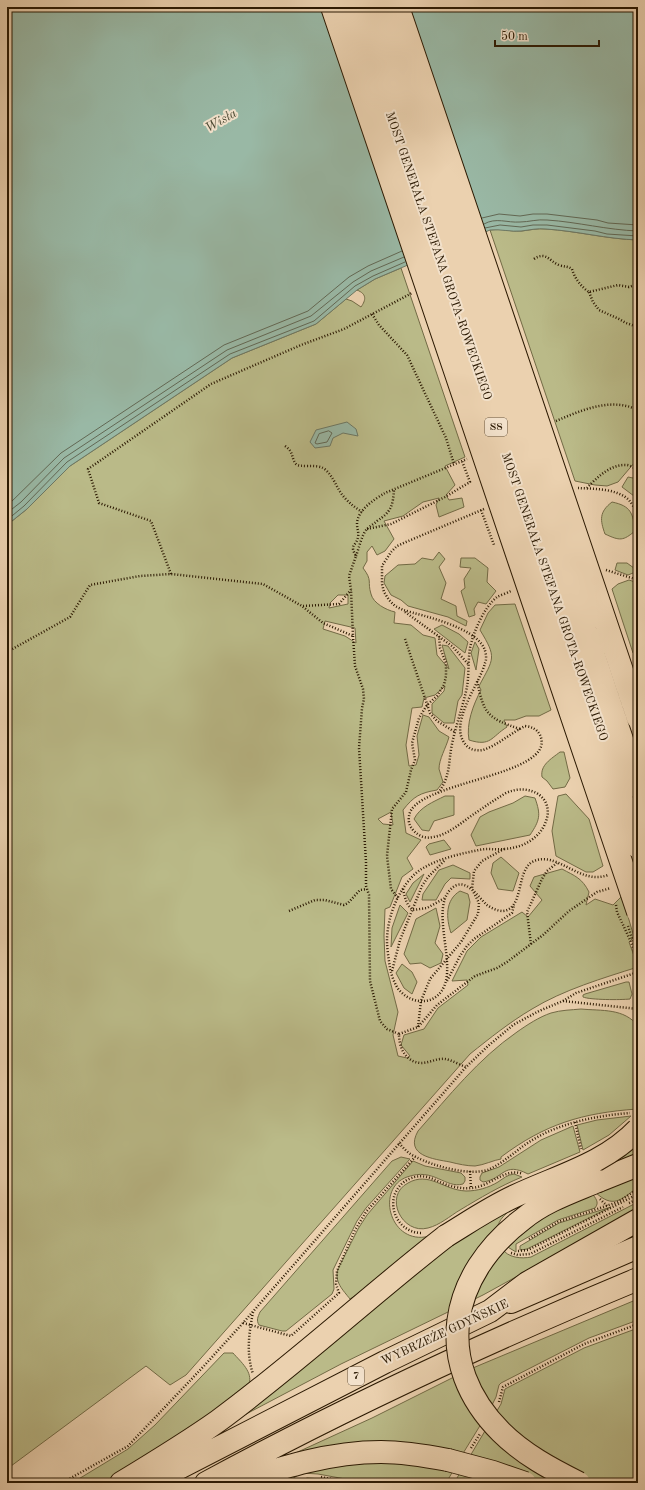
<svg xmlns="http://www.w3.org/2000/svg" width="645" height="1490" viewBox="0 0 645 1490" font-family="'Old Standard TT',serif">
<style>
.green{fill:#baba88;stroke:#726a45;fill-rule:evenodd}
.water{fill:#99b8a5;stroke:#6d7864}
.lines{fill:none;stroke-linecap:round;stroke-linejoin:round}
.shore{stroke:#626854;stroke-width:1}
.primary-casing{stroke:#2b1902;stroke-width:24}
.highway-casing{stroke:#2b1902;stroke-width:24}
.path{stroke:#2b1902;stroke-width:2.5;stroke-dasharray:1 2;stroke-linecap:butt}
.primary{stroke:#ebd1af;stroke-width:22}
.highway{stroke:#ebd1af;stroke-width:22}
.highway-bridge-casing{stroke:#2b1902;stroke-width:24;stroke-linecap:butt}
.path-bridge{stroke:#2b1902;stroke-width:2.5;stroke-dasharray:1 2;stroke-linecap:butt}
.highway-bridge{stroke:#ebd1af;stroke-width:22}
.labels{text-anchor:middle;dominant-baseline:central;stroke-width:4;stroke-linejoin:round;paint-order:stroke}
.shield{fill:#f2e1cb;stroke:#67553e;stroke-width:1}
.shield-label{font-size:11px;font-weight:bold;fill:#2b1902}
.street-label{font-size:12px;fill:#2b1902;stroke:#f2e1cb}
.water-label{font-size:13px;font-style:italic;fill:#4c4933;stroke:#f2e1cb}
</style>
<rect width="100%" height="100%" fill="#ebd1af"/>
<filter id="stains"><feTurbulence type="fractalNoise" baseFrequency=".005" numOctaves="4"/><feColorMatrix values="0 0 0 0 .2 0 0 0 0 .09 0 0 0 0 .02 0 0 0 .5 -.17"/></filter>
<radialGradient id="worn" r=".72"><stop offset=".6" stop-color="#630" stop-opacity="0"/><stop offset="1" stop-color="#630" stop-opacity=".3"/></radialGradient>
<path class="green" d="M500 229C507 230 515 232 522 231 530 230 538 228 546 229 577 231 607 239 638 240V462H635L618 482 607 486 595 485 575 481 490 230Z
M401 268 465 457 445 466 455 485 446 495 449 500 462 498 464 507 439 517 436 505 439 498 423 502 403 516 384 521 394 539 385 551 377 555 372 546 367 552V561L363 568C373 581 367 581 371 594 373 603 386 610 395 612L394 623 411 625 423 635 435 638 437 655 449 669 442 645 448 646 465 668 462 695 458 701 454 723H444L432 713V704L444 691 445 686 435 695 424 698 422 707 412 708 406 745 409 766 416 765 419 755 417 736 423 715 429 717 439 731 449 737C446 748 439 759 439 769 440 773 442 778 443 782L437 790C420 793 414 796 403 810L406 833 421 840 407 858 413 869 402 877 390 907 385 909 384 936 385 961 398 1012 393 1035 398 1056 407 1058 410 1056 401 1045 404 1035 424 1029 438 1008 468 985 467 980 452 981 467 951 481 937 522 912 528 917 542 900 530 886 534 877 562 869C575 876 582 878 589 892L586 905 595 899 613 905 622 896 634 937 629 942 638 967C603 978 563 990 532 1009 510 1022 490 1038 470 1054L186 1375 170 1385 146 1366 7 1469V525L27 509 70 466 232 358 316 324 346 299 352 301 361 307C366 300 367 294 357 290L375 279ZM338 595H348V604L329 608 330 603ZM325 621 355 628 356 643 345 636 323 629ZM391 812 393 825 383 824 378 819Z
M628 477 638 479V503L634 496 622 487Z
M612 502C631 506 633 513 635 531 623 541 620 541 605 534 600 520 599 512 612 502Z
M439 552 445 559 439 567 446 583 441 599 456 606 457 616 467 621 466 626 448 617 408 606 401 600 391 595 384 583 385 576 398 565 415 564 422 558 433 560Z
M461 558H475L488 568 487 582 496 591 486 604 478 602 474 609 475 615 469 617 461 591 465 588 464 579 471 568 460 567Z
M617 563H627L638 571 628 575 615 570Z
M629 580 638 583V649L633 653 612 589 618 584Z
M515 604 551 710 539 716H526L515 720H504L507 727C491 737 491 747 469 740 466 724 473 705 481 690L479 686C494 658 497 658 480 630L488 613 495 605Z
M442 625 459 634 468 642 465 653 434 629Z
M475 642 479 649 476 670 471 653Z
M560 752H564L570 778 565 787 553 789 547 781 542 777C540 765 551 759 560 752Z
M566 794 589 819 603 866 593 872H586L556 856 552 831 558 796Z
M445 796H454V815L434 821 429 831 422 830 414 819C420 807 433 802 445 796Z
M525 796 535 798C541 815 540 820 530 835L476 846 471 835 480 817 489 812 513 803Z
M444 840 451 849 430 855 426 847 429 844Z
M501 857 519 873 513 891 498 889 491 873 493 863Z
M453 865 470 873V879L451 878 445 884 436 900H422L423 894 439 870Z
M424 874 410 902 406 894 413 883Z
M460 891 468 894 470 902 467 920 451 933C446 918 445 900 460 891Z
M400 905 408 913 391 947 392 928Z
M436 908 440 926 435 943 443 954 441 963 430 968 421 963 410 964 404 954 416 919Z
M402 964 412 972 417 982 412 994 404 988 396 973Z
M626 982H629L632 994 630 999C621 1000 590 1000 583 997V995L585 994Z
M581 1009C602 1011 624 1008 638 1026V1107L637 1109C582 1113 545 1124 501 1157V1159C494 1160 484 1165 475 1166 467 1166 458 1164 450 1162 434 1159 404 1156 418 1131 449 1096 478 1059 517 1032 527 1025 539 1017 551 1013 561 1010 571 1010 581 1009Z
M631 1116 609 1135 583 1150 577 1125 597 1120Z
M573 1126 580 1152 528 1174C503 1161 504 1179 483 1182L480 1180V1177L482 1173 499 1167 541 1140Z
M638 1144V1154L594 1173 629 1152Z
M401 1157 410 1159 366 1208 357 1221 333 1270 334 1289 332 1294 286 1331H282L259 1325C256 1320 258 1317 260 1312L392 1161Z
M413 1161 425 1166 461 1173 465 1177V1181L463 1184C445 1189 434 1167 407 1177 376 1188 389 1242 425 1237 431 1236 437 1233 443 1231L379 1281 350 1299C343 1290 334 1282 338 1269L358 1229 367 1215Z
M514 1174 522 1177C500 1186 480 1198 460 1210 450 1216 440 1225 428 1228 402 1235 383 1196 408 1183 429 1171 443 1190 466 1191 477 1191 488 1188 498 1182 504 1178 507 1175 514 1174Z
M638 1174V1187C621 1200 613 1209 595 1192Z
M592 1193C595 1198 600 1202 595 1208L558 1220 516 1244V1252L506 1246 533 1222Z
M638 1202V1210L483 1295 341 1364 231 1422 439 1250 519 1205C507 1212 498 1218 496 1233 498 1238 499 1243 502 1248 507 1258 522 1259 531 1257Z
M611 1207 527 1249 520 1250V1246L559 1223Z
M638 1299V1320L589 1338 501 1383 499 1385 496 1397 489 1411 462 1455 289 1456 372 1418 468 1370Z
M638 1328V1483H454L501 1404 505 1389 584 1348Z
M224 1353H233C241 1362 253 1372 249 1384L213 1414 160 1448 103 1483H72L128 1449 155 1425Z
M393 1461 453 1471 446 1483H367L318 1474 302 1473 285 1483H263L313 1468Z
M307 1478 322 1479 339 1483H296Z"/>
<path class="water" d="M7 7H638V240C607 239 577 231 546 229 537 228 530 230 521 231 511 232 501 229 490 230L375 279 357 290 316 324 232 358 70 466 27 509 7 525Z
M347 422 356 429 358 436 343 433 333 438 330 446 315 448 310 442 316 430Z"/>
<g class="lines">
<path class="shore" d="M482 218 499 214 520 216 533 214H547L597 220 608 223 638 225
M484 224C496 217 507 223 520 222 529 222 537 219 547 220 578 222 607 230 638 231
M485 228 500 225 521 227 533 225H547L595 231 607 234 638 236
M329 431 332 433 327 442 317 444 315 443 319 434Z
M7 506 61 453 224 345 308 311 349 277 368 266 402 251
M7 513 21 502 64 458 227 350 311 316 353 282 371 271 404 257
M7 520 24 506 67 462 230 354 314 321 355 286 373 276 405 262"/>
<g class="primary-casing">
<path id="primary" d="M511 1302 638 1247"/>
</g>
<g class="highway-casing">
<path id="highway" d="M598 1181 638 1165
M121 1483C154 1463 187 1443 218 1421 297 1363 369 1296 446 1236
M150 1483 385 1362 490 1311 527 1283 638 1220
M206 1483C346 1407 491 1340 638 1279
M235 1483C283 1467 330 1452 381 1452 404 1452 427 1456 448 1460"/>
</g>
<path class="path" d="M534 259C546 251 549 261 559 265 564 267 568 266 572 269 574 277 581 287 589 292L618 285 629 287 638 284
M589 292 593 302 599 310 619 319 626 323 638 327
M372 314 379 325 407 355 446 438 454 464
M556 421C582 410 611 397 638 410
M285 446C294 452 291 458 296 464 300 468 315 464 323 468 334 475 336 489 345 498 350 504 356 508 362 512
M578 488C594 489 616 488 629 500 632 504 635 509 638 513
M587 488C596 478 611 464 626 465 630 465 634 468 638 470
M484 509 406 542 397 546 391 552 382 566V584L384 592 389 600 395 606 403 610C424 616 474 627 484 648 486 652 487 659 485 663 480 684 447 724 466 745 470 750 477 751 483 750 498 745 511 733 525 726 532 727 537 729 540 735 559 777 410 781 409 817 408 822 410 827 414 831 419 836 425 839 433 837 449 835 464 820 477 812 487 805 496 799 506 793 530 782 558 798 544 826 536 841 520 848 504 849 495 850 487 848 479 850 459 854 437 859 420 870 399 885 387 917 387 941 387 950 389 960 390 969 392 976 395 986 400 991 414 1006 438 1005 445 984 454 958 431 908 451 889 465 875 478 897 487 905 491 908 498 911 503 911 524 909 516 872 532 862 557 849 579 886 608 875
M481 510 494 545
M367 529 391 524 445 497 470 482 462 461
M356 556C359 548 362 534 367 529 370 526 374 524 377 521 391 512 393 506 394 489
M606 570 638 580
M171 574 151 521 99 503 88 469 211 384 301 345 344 329 412 293
M303 606 339 604 351 590
M405 612 452 646 469 665
M353 636 355 666 363 689 364 699 362 708 359 748 366 862V886L369 895 370 981 380 1021 387 1029 399 1034C399 1047 405 1062 421 1063 429 1063 437 1058 445 1059 452 1060 460 1065 466 1067
M405 639 430 713 437 721 455 732
M7 652 70 617 90 585 140 576 171 574 263 584 302 606 323 623 353 636 351 590 349 576 356 556C349 544 356 547 358 537 359 532 357 529 357 524 357 510 375 499 385 493L467 459
M477 681C484 714 487 718 520 729
M438 793C451 776 448 763 452 744 456 725 463 706 467 687 469 675 468 661 470 648 473 633 484 607 497 597 501 595 507 593 511 591
M403 889C405 897 406 905 413 910L427 908 445 898
M398 898 391 889 387 856 392 809 406 792 411 770 415 760 412 743 419 718 427 705 437 696 444 685 446 676V663L440 648 439 636
M616 905 617 912 631 942 638 962
M289 911 315 900H325L344 905 348 903 360 890 367 889
M531 944 527 912 542 879 547 871 557 863
M392 971 400 940 422 886 428 877 445 860
M447 981 460 956 467 946 474 939 512 913 514 905
M563 1001 638 1009
M418 1027 421 1001 430 979 461 942 478 914 479 903 472 889 474 871 482 861 504 849
M399 1034 418 1027 437 1005 475 976 497 968 507 962 543 935 569 911 597 892 611 888
M575 1122 581 1149
M399 1143C404 1149 409 1154 416 1157 433 1166 471 1177 490 1169 500 1164 509 1157 518 1150 528 1142 540 1135 552 1130 577 1120 603 1115 630 1113
M470 1171 471 1188
M600 1199 607 1206
M629 1203 638 1199
M421 1233C392 1232 382 1192 409 1179 424 1172 434 1180 447 1185 454 1187 463 1189 471 1188 490 1187 505 1167 523 1174
M529 1239 558 1222 618 1202 638 1189
M518 1251 528 1250 638 1194
M511 1253 518 1255 530 1254 623 1207
M253 1312C249 1333 246 1353 253 1374
M243 1323 291 1336 339 1293 336 1284 337 1271 355 1230 366 1212 415 1157
M499 1402 503 1387 584 1344 638 1324
M471 1448 480 1434
M321 1477 350 1483
M62 1483 128 1446 203 1367 243 1323 466 1067 488 1046 513 1025 539 1011 563 1001 576 993 638 972"/>
<use href="#primary" class="primary"/>
<use href="#highway" class="highway"/>
<g class="highway-bridge-casing">
<path id="highway-bridge" d="M332 7 638 912
M354 7 638 847
M375 7 638 787
M398 7 638 718
M446 1236C469 1222 491 1207 515 1196 557 1176 605 1164 638 1129
M448 1460 493 1472 525 1483
M579 1483C551 1469 523 1454 501 1432 432 1363 449 1275 523 1219 545 1201 572 1192 598 1181"/>
</g>
<path class="path-bridge" d="M628 926 638 957"/>
<use href="#highway-bridge" class="highway-bridge"/>
</g>
<g class="labels">
<g class="shield">
<rect x="485" y="418" width="22" height="18" rx="3"/>
<rect x="348" y="1367" width="16" height="18" rx="3"/>
</g>
<g class="shield-label">
<text x="496" y="427">S8</text>
<text x="356" y="1376">7</text>
</g>
<g class="street-label">
<text transform="translate(438 256) rotate(71)">MOST GENERAŁA STEFANA GROTA-ROWECKIEGO</text>
<text transform="translate(554 597) rotate(71)">MOST GENERAŁA STEFANA GROTA-ROWECKIEGO</text>
<text transform="translate(445 1333) rotate(-25)">WYBRZEŻE GDYŃSKIE</text>
</g>
<g class="water-label">
<text transform="translate(221 121) rotate(-30)">Wisła</text>
</g>
</g>
<rect width="645" height="1490" fill="none" stroke="#ebd1af" stroke-width="24"/>
<rect x="8" y="8" width="629" height="1474" fill="none" stroke="#2b1902" stroke-width="2"/>
<rect x="12" y="12" width="621" height="1466" fill="none" stroke="#2b1902"/>
<path d="M495 40v6h104v-6" fill="none" stroke="#2b1902" stroke-width="2"/>
<text x="501" y="40" font-size="12" fill="#2b1902" stroke="#f2e1cb" stroke-width="3" paint-order="stroke">50 m</text>
<rect width="100%" height="100%" filter="url(#stains)"/>
<rect width="100%" height="100%" fill="url(#worn)"/>
</svg>
